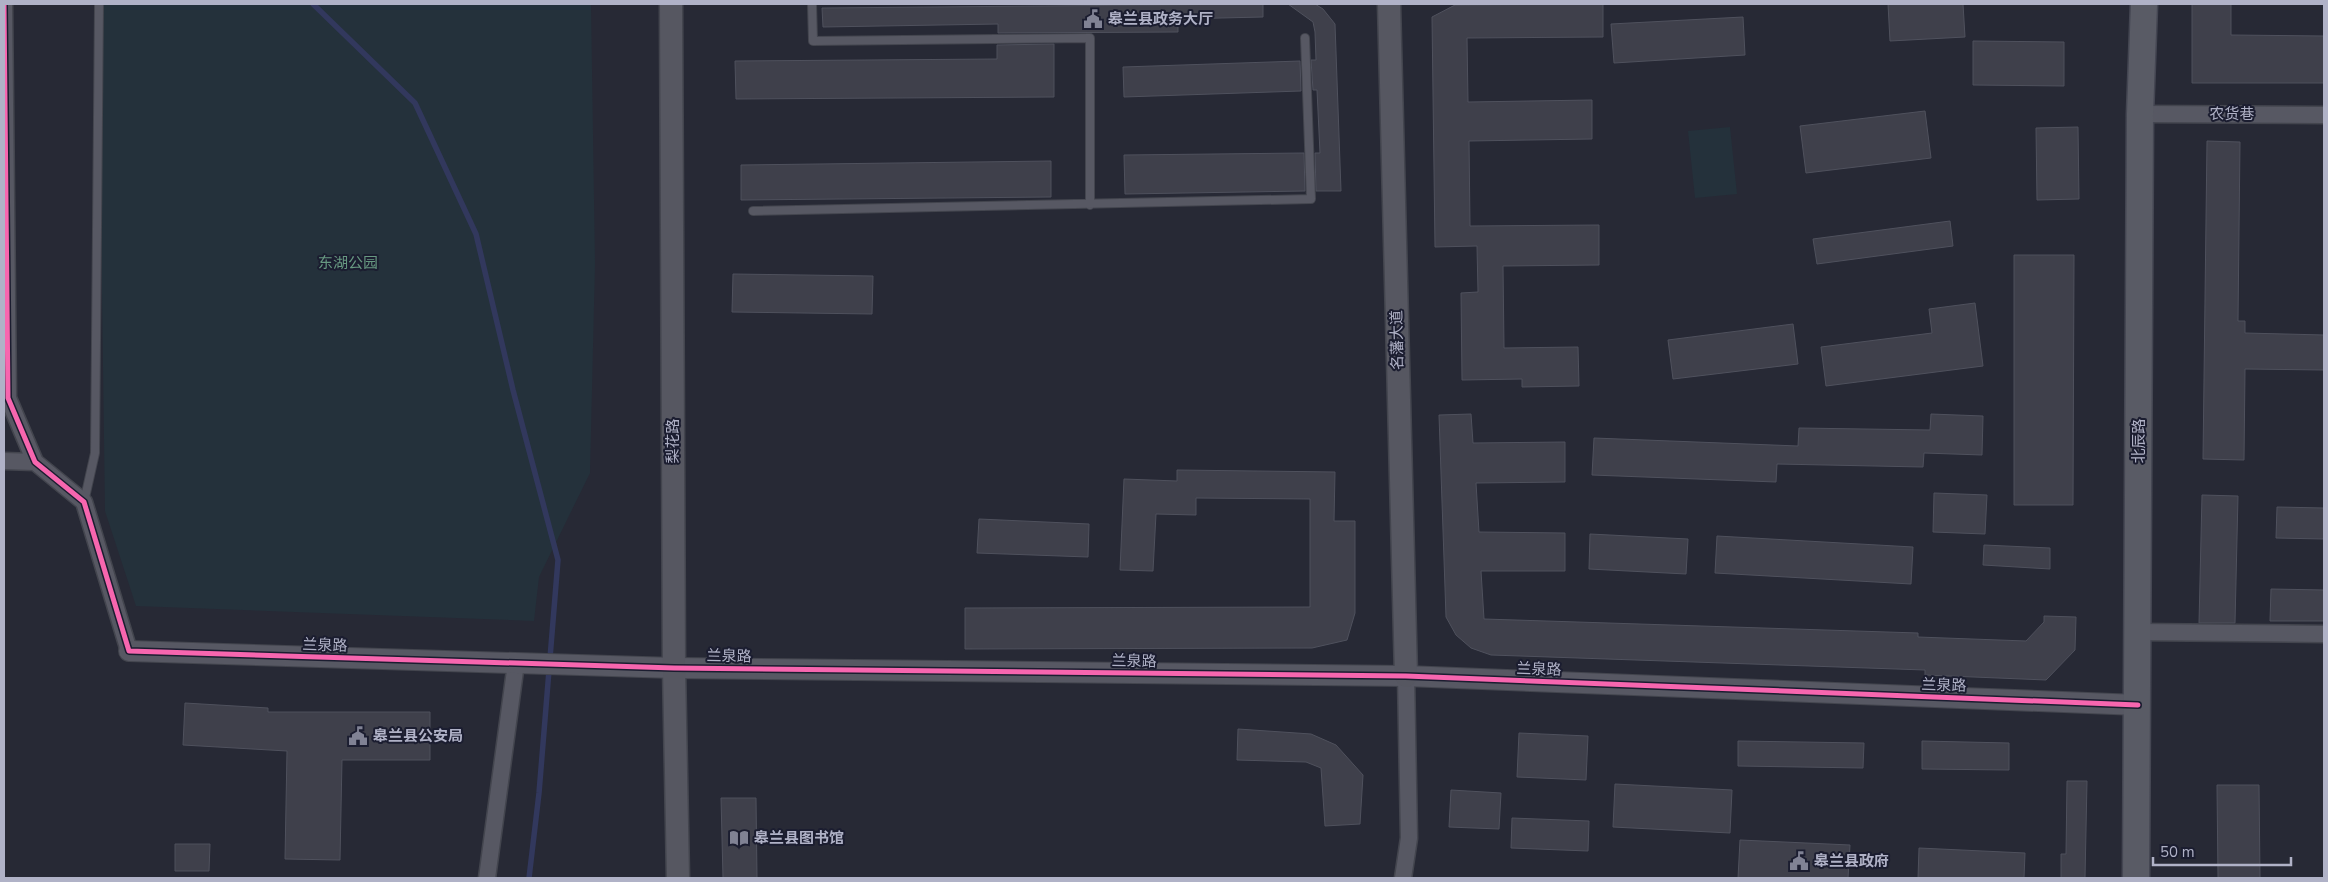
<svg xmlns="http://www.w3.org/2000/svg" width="2328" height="882" viewBox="0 0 2328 882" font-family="'Nunito Sans','Noto Sans SC',sans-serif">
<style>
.green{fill:#24313b}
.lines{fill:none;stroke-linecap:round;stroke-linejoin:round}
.stream{stroke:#32385d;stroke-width:5.5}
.building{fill:#3f404b;stroke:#4f515d}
.service-casing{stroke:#43454e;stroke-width:10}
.minor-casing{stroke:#43454e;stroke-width:19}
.tertiary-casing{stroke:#43454e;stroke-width:22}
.secondary-casing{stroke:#43454e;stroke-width:25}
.primary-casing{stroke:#444652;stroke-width:29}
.service{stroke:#575863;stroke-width:8}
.minor{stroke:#575863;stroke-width:16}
.tertiary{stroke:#575863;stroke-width:20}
.secondary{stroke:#565761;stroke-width:22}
.primary{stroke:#595b65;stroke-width:26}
.cycleway-casing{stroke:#1b1d30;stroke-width:8}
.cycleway{stroke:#f766af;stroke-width:5}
.labels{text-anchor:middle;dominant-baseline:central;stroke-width:4;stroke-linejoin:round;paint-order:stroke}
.poi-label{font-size:15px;font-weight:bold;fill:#b0b2c7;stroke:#1b1d30;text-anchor:start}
.street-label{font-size:15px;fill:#b0b2c7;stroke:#1b1d30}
.park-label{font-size:15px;fill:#679981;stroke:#1b1d30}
</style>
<rect width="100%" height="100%" fill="#272935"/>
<path class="green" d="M98 4H591L595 264 590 473 539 577 534 621 136 606 105 511Z
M1730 127 1737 194 1695 198 1688 131Z"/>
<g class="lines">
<path class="stream" d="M313 4 415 103 476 234 513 390 558 560 539 793 529 878"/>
</g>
<path class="building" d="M1263 4V17L1178 19V32L998 33V24L823 27 822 8Z
M1288 4H1315L1323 9 1335 24 1341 191H1316L1315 153H1320L1317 90H1313L1311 60H1316L1315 32 1313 22Z
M1603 4V37L1467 38 1468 102 1592 100V139L1469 141 1470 226 1599 225V265L1503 266 1504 348 1578 347 1579 386 1522 387V379L1462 380 1461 293 1478 292 1477 246 1435 247 1432 17 1455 5Z
M1888 4H1963L1965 37 1890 41Z
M2192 4H2231V35L2324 36V83H2192Z
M1743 17 1745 55 1614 63 1611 24Z
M1973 41 2064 42V86L1973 85Z
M1054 44V97L736 99 735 61 997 59V45Z
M1300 61 1301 91 1124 97 1123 67Z
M1925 111 1931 158 1806 173 1800 126Z
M2078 127 2079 199 2037 200 2036 128Z
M2207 141 2240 142 2238 321H2245V333L2324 335V370L2245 369 2244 460 2203 459Z
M1304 153 1305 191 1125 194 1124 155Z
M1051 161V197L741 200V165Z
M1950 221 1953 246 1817 264 1813 239Z
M2014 255H2074L2073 505H2014Z
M733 274 873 276 872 314 732 312Z
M1975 303 1983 366 1826 386 1821 347 1932 333 1929 309Z
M1793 324 1798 364 1673 379 1668 340Z
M1471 414 1473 443 1565 442V482L1476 483 1479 532 1565 533V571H1481L1484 619 1918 633V637L2026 641 2044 622V616L2076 617 2075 650 2046 680 1925 675V670L1491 655 1471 648 1456 635 1446 617 1439 415Z
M1931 414 1983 416 1982 455 1924 453 1923 467 1777 464 1776 482 1592 475 1594 438 1798 446 1799 428 1930 430Z
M1177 470 1335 472 1334 521H1355V613L1347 640 1312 648 965 649V608L1310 607V499L1196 498V515L1156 514 1153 571 1120 570 1124 479 1177 481Z
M1934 493 1987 495 1985 534 1933 532Z
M2202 495 2238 496 2235 623H2199Z
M2277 507 2324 508V539L2276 538Z
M979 519 1089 524 1088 557 977 553Z
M1590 534 1688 539 1686 574 1589 569Z
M1717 536 1913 547 1911 584 1715 573Z
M1984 545 2050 548V569L1983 565Z
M2271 589 2324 590V621H2270Z
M185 703 268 708V712H430V760H342L340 860 285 859 287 751 183 745Z
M1238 729 1311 734 1336 745 1363 775 1360 824 1325 826 1321 768 1306 762 1237 760Z
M1519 733 1588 736 1586 780 1517 777Z
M1738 741 1864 743 1863 768 1738 766Z
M1922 741 2009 743V770L1922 769Z
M2067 781H2087L2085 878H2061V854H2066Z
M1615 784 1732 790 1730 833 1613 827Z
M2217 785H2259L2260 878H2218Z
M1451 790 1501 793 1499 829 1449 827Z
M721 798H756L757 878H723Z
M1512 818 1589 821 1588 851 1511 848Z
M1740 840 1850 845 1848 878H1738Z
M175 844H210L209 871H175Z
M1919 848 2025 853 2024 878H1918Z"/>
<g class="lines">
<g class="service-casing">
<path id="service" d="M812 4 813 41 1090 38V205
M753 211 1311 199 1305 38
M84 502 95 453 99 4"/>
</g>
<g class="minor-casing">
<path id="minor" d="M4 4 8 398 35 462 84 502 129 651
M2140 114 2324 115
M4 461 35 462
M2139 632 2324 634
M487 878 516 663
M1403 878 1409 838 1406 676"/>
</g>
<g class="tertiary-casing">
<path id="tertiary" d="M129 651 674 668 1406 676 2138 705"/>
</g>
<g class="secondary-casing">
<path id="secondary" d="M671 4 674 668 678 878
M1389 4 1406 676"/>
</g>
<g class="primary-casing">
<path id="primary" d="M2136 878 2140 114 2144 4"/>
</g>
<use href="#service" class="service"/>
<use href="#minor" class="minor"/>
<use href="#tertiary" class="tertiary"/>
<use href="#secondary" class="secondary"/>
<use href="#primary" class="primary"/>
<g class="cycleway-casing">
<path id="cycleway" d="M4 4 8 398 35 462 84 502 129 651 674 668 1406 676 2138 705"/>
</g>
<use href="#cycleway" class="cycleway"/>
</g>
<defs>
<g id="civic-bare" transform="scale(1.5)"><path d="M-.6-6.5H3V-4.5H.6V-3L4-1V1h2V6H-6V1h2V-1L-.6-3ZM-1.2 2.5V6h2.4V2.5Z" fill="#808294" stroke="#1b1d30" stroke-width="2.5" paint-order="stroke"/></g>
<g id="library-bare" transform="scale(1.5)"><path d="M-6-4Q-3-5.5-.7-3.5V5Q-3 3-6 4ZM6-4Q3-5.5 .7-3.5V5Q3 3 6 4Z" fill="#808294" stroke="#1b1d30" stroke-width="2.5" paint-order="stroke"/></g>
</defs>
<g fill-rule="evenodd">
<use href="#civic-bare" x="1093" y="19"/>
<use href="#civic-bare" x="358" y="736"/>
<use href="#library-bare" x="739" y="838"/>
<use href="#civic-bare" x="1799" y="861"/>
</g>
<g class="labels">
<g class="poi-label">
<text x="1108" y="19">皋兰县政务大厅</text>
<text x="373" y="736">皋兰县公安局</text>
<text x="754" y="838">皋兰县图书馆</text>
<text x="1814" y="861">皋兰县政府</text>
</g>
<g class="street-label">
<text x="2232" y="114">农货巷</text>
<text transform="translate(1397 340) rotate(-91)">名藩大道</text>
<text transform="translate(673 441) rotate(-90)">梨花路</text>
<text transform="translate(2139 441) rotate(-90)">北辰路</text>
<text transform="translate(325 645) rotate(2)">兰泉路</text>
<text transform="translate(729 656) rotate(1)">兰泉路</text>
<text transform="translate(1134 661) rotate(1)">兰泉路</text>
<text transform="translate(1539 669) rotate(2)">兰泉路</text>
<text transform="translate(1944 685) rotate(2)">兰泉路</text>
</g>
<g class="park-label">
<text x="348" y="263">东湖公园</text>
</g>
</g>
<rect width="2328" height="882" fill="none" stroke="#b0b2c7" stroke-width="10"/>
<path d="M2153 857v8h138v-8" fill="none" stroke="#b0b2c7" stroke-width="2.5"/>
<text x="2160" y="857" font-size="15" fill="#b0b2c7" stroke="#1b1d30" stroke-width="4" paint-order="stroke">50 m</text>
</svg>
